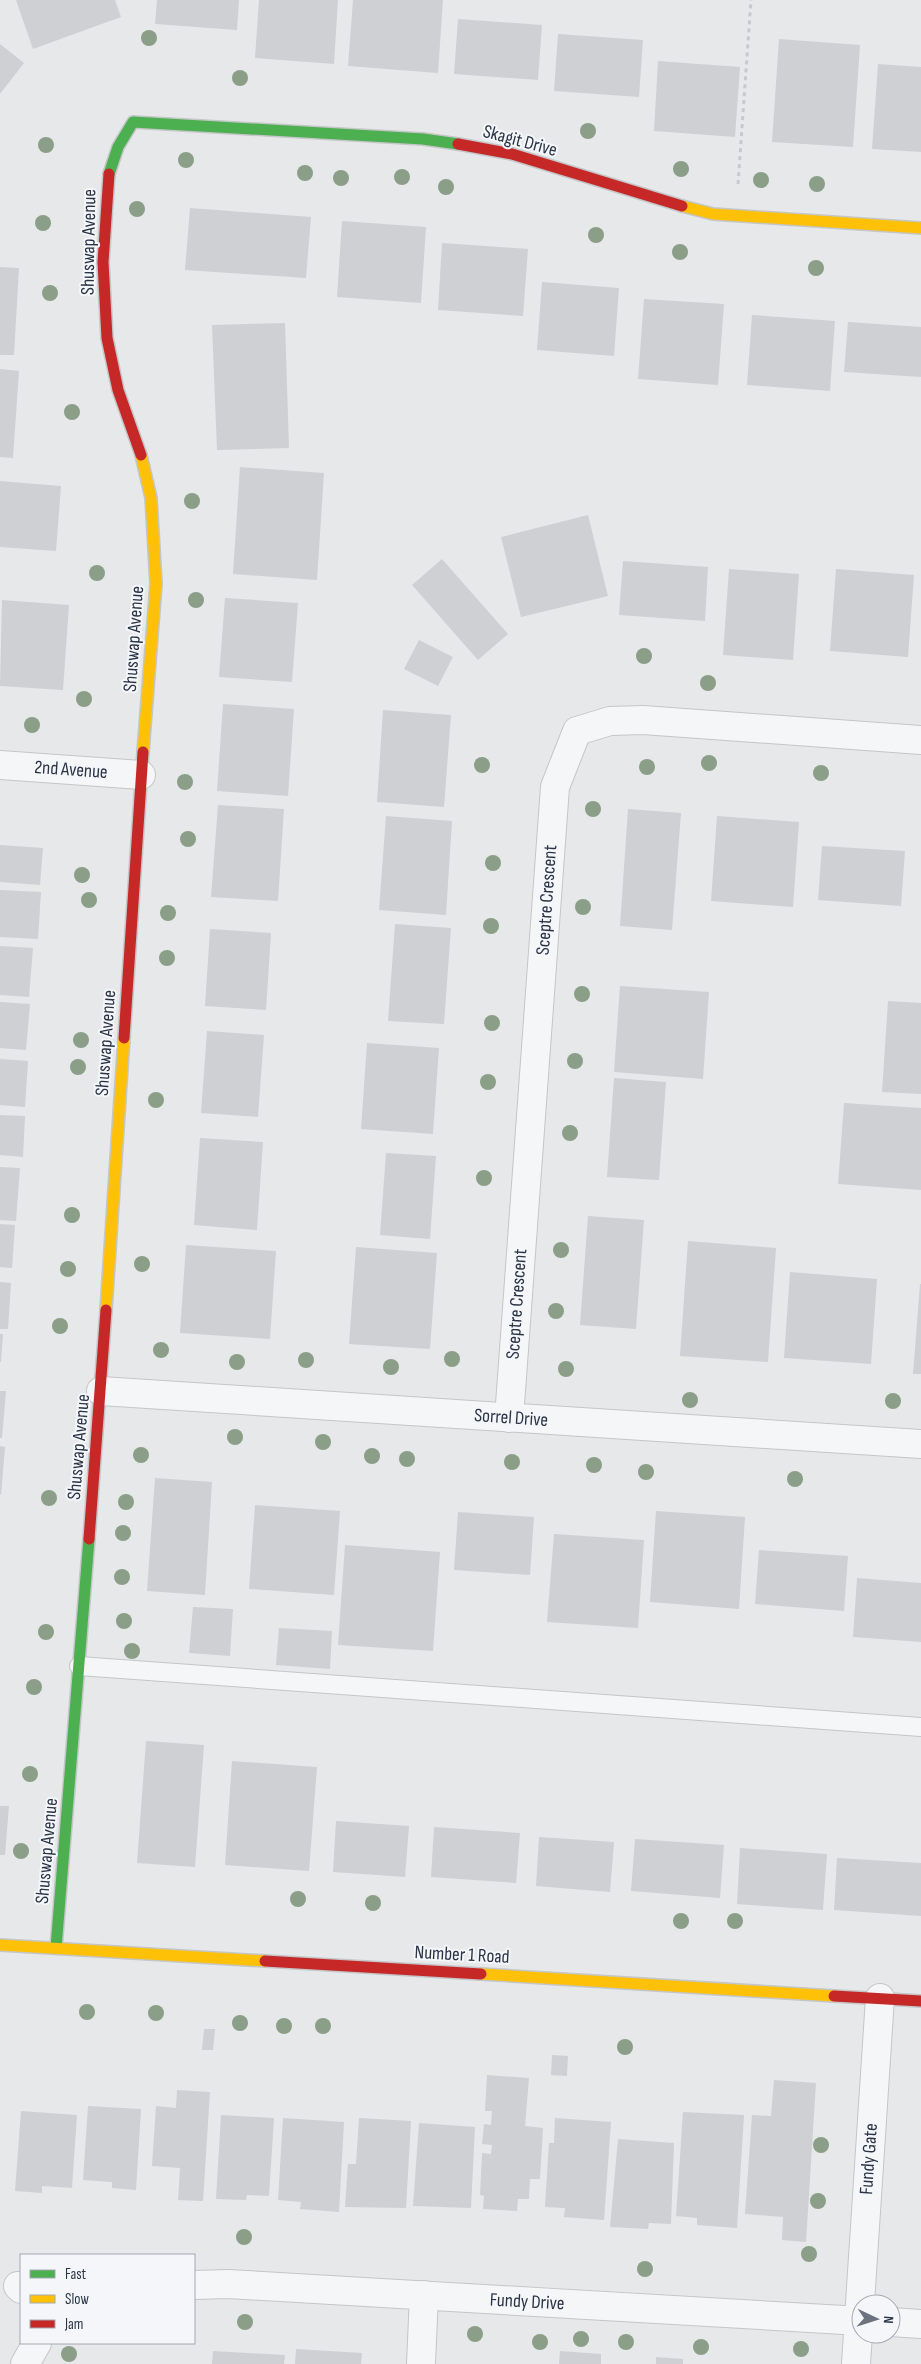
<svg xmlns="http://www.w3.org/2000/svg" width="921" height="2364" viewBox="0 0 921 2364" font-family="'Sofia Sans Condensed',sans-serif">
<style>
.building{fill:#ced0d3}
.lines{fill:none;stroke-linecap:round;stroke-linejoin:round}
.lane-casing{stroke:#c4c6c8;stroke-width:20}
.street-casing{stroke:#c4c6c8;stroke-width:30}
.fast-casing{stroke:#c4c6c8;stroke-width:14}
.slow-casing{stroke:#c4c6c8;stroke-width:14}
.jam-casing{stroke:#c4c6c8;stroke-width:14}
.path{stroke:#c7c9cd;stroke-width:3;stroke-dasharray:4 4;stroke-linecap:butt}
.lane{stroke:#f5f6f7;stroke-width:18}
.street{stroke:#f5f6f7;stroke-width:28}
.fast{stroke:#4caf50;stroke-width:11}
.slow{stroke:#ffc107;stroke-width:11}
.jam{stroke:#c62828;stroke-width:11}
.tree{fill:#8a9e88}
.labels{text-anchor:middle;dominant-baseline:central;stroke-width:4;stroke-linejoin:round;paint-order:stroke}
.street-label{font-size:19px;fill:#2a3445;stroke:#f4f6f9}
</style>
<rect width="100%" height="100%" fill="#e6e8ea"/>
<path class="building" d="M16 0H115L121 17 33 49Z
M157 0H239L237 30 155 24Z
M259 0H338L334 64 255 58Z
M353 0H443L438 73 348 66Z
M458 19 542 25 538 80 454 74Z
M558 34 643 40 639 97 554 91Z
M779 39 860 45 853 147 772 142Z
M0 44 24 63 0 94Z
M658 61 740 67 735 137 654 131Z
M878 64 921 67V152L872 149Z
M190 208 311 217 306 278 185 270Z
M342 221 426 227 421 303 337 297Z
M442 243 528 249 523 316 438 310Z
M0 267 19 268 14 355H0Z
M542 282 619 288 614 356 537 350Z
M644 299 724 304 718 385 638 379Z
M752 315 835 321 830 391 747 385Z
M848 322 921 327V377L844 372Z
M285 323 289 448 217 450 212 325Z
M0 369 19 371 13 458 0 457Z
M240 467 324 473 317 580 233 574Z
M0 481 61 486 56 551 0 547Z
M588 515 608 596 521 617 501 537Z
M442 559 508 634 478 660 412 585Z
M623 561 708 567 705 621 619 615Z
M729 569 799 574 793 660 723 655Z
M836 569 914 575 908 657 830 651Z
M225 598 298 603 292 682 219 677Z
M2 600 69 605 63 690 0 686Z
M419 640 453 657 438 686 404 669Z
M223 704 294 709 288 796 217 791Z
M383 710 451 715 444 807 377 802Z
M218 805 284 809 278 901 211 897Z
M628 809 681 813 672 930 620 926Z
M386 816 452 821 446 915 379 910Z
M717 816 799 822 793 907 711 901Z
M0 845 43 848 40 885 0 882Z
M822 846 905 851 901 906 818 900Z
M0 890 41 892 38 939 0 937Z
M395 924 451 928 444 1024 388 1021Z
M210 929 271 933 266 1010 205 1006Z
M0 946 33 948 29 997 0 995Z
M620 986 709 992 703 1079 614 1072Z
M888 1001 921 1003V1094L882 1092Z
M0 1002 30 1004 26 1050 0 1048Z
M207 1031 264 1035 258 1117 201 1113Z
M367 1043 439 1048 433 1134 361 1129Z
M0 1059 28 1061 25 1107 0 1105Z
M614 1078 666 1082 659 1180 607 1177Z
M844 1103 921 1108V1190L838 1184Z
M0 1115 25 1116 23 1157 0 1155Z
M200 1138 263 1142 257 1230 194 1225Z
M386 1153 436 1156 430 1239 380 1235Z
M0 1167 20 1168 16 1221 0 1220Z
M588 1216 644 1220 636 1329 580 1325Z
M0 1224 15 1225 12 1268 0 1267Z
M688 1241 776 1248 768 1362 680 1356Z
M186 1245 276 1251 270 1339 180 1333Z
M356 1247 437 1253 430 1349 349 1344Z
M790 1272 877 1279 871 1364 784 1358Z
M0 1282 11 1283 8 1329H0Z
M920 1284H921V1374H913Z
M0 1334H3L1 1362H0Z
M0 1391H6L2 1438H0Z
M0 1446 5 1447 1 1495 0 1494Z
M155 1478 212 1482 205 1595 147 1591Z
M255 1505 340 1511 334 1595 249 1589Z
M656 1511 745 1517 739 1609 650 1602Z
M458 1512 534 1517 530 1575 454 1570Z
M554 1534 644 1540 638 1628 547 1622Z
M345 1545 440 1552 433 1651 338 1645Z
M759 1550 848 1556 844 1611 755 1604Z
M857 1578 921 1583V1642L853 1637Z
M193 1607 233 1609 230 1656 189 1653Z
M279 1628 332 1631 330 1669 276 1665Z
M146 1741 204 1745 195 1867 137 1863Z
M232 1761 317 1767 309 1871 225 1865Z
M0 1806H9L5 1855H0Z
M336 1821 409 1826 405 1877 333 1872Z
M434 1827 520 1833 516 1883 431 1877Z
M539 1837 614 1842 610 1892 536 1886Z
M635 1839 724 1845 720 1898 631 1891Z
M740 1848 827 1854 823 1910 737 1904Z
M837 1858 921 1863V1916L834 1910Z
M204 2029H215L213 2050H202Z
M552 2055 568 2056 567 2076 551 2075Z
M487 2075 529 2078 525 2126 543 2128 540 2179H530L529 2199H518L517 2211 483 2209 484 2196 480 2195 482 2153 491 2154 492 2145 482 2144 484 2124 491 2125 492 2111H485Z
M774 2080 816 2083 806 2242 782 2240 783 2217 745 2214 752 2115 771 2116Z
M177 2090 210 2092 203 2201 178 2200 180 2168 152 2166 156 2106 176 2108Z
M88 2106 141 2109 136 2190 112 2188V2182L83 2180Z
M21 2111 77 2115 72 2188 42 2186V2193L15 2191Z
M683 2112 744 2115 737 2228 697 2225V2218L676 2216Z
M221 2115 274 2118 269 2196 247 2195 246 2200 216 2199Z
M283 2118 344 2122 339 2212 300 2209 301 2202 278 2200Z
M359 2118 411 2121 406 2208 345 2207 348 2164H356Z
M555 2118 611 2122 604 2220 564 2217 565 2208 545 2207 549 2143H554Z
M419 2123 475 2127 471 2208 413 2206Z
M618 2139 674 2143 671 2224 649 2223 648 2229 610 2227Z
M296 2349 362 2353 361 2364H295Z
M213 2351 285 2355 284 2364H212Z
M560 2351 601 2354V2364H559Z
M656 2357 683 2359V2364H656Z"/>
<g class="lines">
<g class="lane-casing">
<path id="lane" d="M79 1666 921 1727"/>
</g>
<g class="street-casing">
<path id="street" d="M0 765 141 775
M101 1391 921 1444
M509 1418 555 787 577 731 610 721 643 720 921 740
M194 2285 228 2284 861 2321
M18 2286 21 2289
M891 2322 921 2324
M25 2364 37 2343
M421 2364 424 2295
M856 2364 880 1998"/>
</g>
<g class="fast-casing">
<path id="fast" d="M109 174 118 147 133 122 423 139 458 144
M56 1948 89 1539"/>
</g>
<g class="slow-casing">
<path id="slow" d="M682 206 713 214 921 228
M141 455 151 498 156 584 143 752
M106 1310 124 1038
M0 1945 265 1961
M481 1974 834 1996"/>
</g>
<g class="jam-casing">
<path id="jam" d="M458 144 512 154 682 206
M109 174 103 262 107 338 118 390 141 455
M124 1038 143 752
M89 1539 106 1310
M265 1961 481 1974
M834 1996 921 2001"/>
</g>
<path class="path" d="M738 184 751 0"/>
<use href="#lane" class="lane"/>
<use href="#street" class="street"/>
<use href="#fast" class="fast"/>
<use href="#slow" class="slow"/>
<use href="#jam" class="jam"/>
</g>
<g class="tree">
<circle cx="149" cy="38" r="8"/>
<circle cx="240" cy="78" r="8"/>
<circle cx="588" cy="131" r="8"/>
<circle cx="46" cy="145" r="8"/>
<circle cx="186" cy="160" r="8"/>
<circle cx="681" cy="169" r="8"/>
<circle cx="305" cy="173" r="8"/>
<circle cx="402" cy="177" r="8"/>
<circle cx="341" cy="178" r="8"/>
<circle cx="761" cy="180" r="8"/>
<circle cx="817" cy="184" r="8"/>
<circle cx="446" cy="187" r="8"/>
<circle cx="137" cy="209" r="8"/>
<circle cx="43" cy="223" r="8"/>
<circle cx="596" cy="235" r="8"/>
<circle cx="680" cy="252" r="8"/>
<circle cx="816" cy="268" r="8"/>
<circle cx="50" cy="293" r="8"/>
<circle cx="72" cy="412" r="8"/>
<circle cx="192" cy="501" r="8"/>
<circle cx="97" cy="573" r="8"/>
<circle cx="196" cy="600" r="8"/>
<circle cx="644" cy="656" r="8"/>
<circle cx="708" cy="683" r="8"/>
<circle cx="84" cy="699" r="8"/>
<circle cx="32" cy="725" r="8"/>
<circle cx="709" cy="763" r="8"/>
<circle cx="482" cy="765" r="8"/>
<circle cx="647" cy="767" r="8"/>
<circle cx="821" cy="773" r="8"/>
<circle cx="185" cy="782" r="8"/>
<circle cx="593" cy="809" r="8"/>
<circle cx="188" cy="839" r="8"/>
<circle cx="493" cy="863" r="8"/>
<circle cx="82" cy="875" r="8"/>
<circle cx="89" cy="900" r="8"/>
<circle cx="583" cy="907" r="8"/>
<circle cx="168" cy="913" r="8"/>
<circle cx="491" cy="926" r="8"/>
<circle cx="167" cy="958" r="8"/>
<circle cx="582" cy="994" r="8"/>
<circle cx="492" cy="1023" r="8"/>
<circle cx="81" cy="1040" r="8"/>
<circle cx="575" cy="1061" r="8"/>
<circle cx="78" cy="1067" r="8"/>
<circle cx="488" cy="1082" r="8"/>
<circle cx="156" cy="1100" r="8"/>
<circle cx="570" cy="1133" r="8"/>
<circle cx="484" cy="1178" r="8"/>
<circle cx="72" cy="1215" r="8"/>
<circle cx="561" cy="1250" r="8"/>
<circle cx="142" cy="1264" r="8"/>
<circle cx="68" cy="1269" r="8"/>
<circle cx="556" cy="1311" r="8"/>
<circle cx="60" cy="1326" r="8"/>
<circle cx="161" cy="1350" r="8"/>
<circle cx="452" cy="1359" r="8"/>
<circle cx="306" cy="1360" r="8"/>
<circle cx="237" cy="1362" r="8"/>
<circle cx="391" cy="1367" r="8"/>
<circle cx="566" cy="1369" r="8"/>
<circle cx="690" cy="1400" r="8"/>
<circle cx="893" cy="1401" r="8"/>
<circle cx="235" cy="1437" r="8"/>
<circle cx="323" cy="1442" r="8"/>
<circle cx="141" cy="1455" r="8"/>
<circle cx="372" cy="1456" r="8"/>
<circle cx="407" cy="1459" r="8"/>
<circle cx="512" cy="1462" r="8"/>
<circle cx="594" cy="1465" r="8"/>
<circle cx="646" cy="1472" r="8"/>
<circle cx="795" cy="1479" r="8"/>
<circle cx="49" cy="1498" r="8"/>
<circle cx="126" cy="1502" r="8"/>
<circle cx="123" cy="1533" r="8"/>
<circle cx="122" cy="1577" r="8"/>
<circle cx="124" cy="1621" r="8"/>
<circle cx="46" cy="1632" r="8"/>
<circle cx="132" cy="1651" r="8"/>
<circle cx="34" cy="1687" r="8"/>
<circle cx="30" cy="1774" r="8"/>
<circle cx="21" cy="1851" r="8"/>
<circle cx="298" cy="1899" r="8"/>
<circle cx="373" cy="1903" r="8"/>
<circle cx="681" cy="1921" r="8"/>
<circle cx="735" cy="1921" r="8"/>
<circle cx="87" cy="2012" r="8"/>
<circle cx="156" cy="2013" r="8"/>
<circle cx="240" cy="2023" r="8"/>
<circle cx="284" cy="2026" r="8"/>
<circle cx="323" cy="2026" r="8"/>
<circle cx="625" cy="2047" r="8"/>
<circle cx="821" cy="2145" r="8"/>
<circle cx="818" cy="2201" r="8"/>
<circle cx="244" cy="2237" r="8"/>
<circle cx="809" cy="2254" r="8"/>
<circle cx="645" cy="2269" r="8"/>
<circle cx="245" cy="2322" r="8"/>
<circle cx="475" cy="2334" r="8"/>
<circle cx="581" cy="2339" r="8"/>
<circle cx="540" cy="2342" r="8"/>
<circle cx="626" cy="2342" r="8"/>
<circle cx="701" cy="2347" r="8"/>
<circle cx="801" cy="2349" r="8"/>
<circle cx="69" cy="2354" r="8"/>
</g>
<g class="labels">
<g class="street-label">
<text transform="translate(520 141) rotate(15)">Skagit Drive</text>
<text transform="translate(89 242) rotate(-89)">Shuswap Avenue</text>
<text transform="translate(134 639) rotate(-86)">Shuswap Avenue</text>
<text transform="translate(71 770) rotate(4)">2nd Avenue</text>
<text transform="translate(547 900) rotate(-86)">Sceptre Crescent</text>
<text transform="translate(106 1043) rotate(-86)">Shuswap Avenue</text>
<text transform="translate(517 1304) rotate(-86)">Sceptre Crescent</text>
<text transform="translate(511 1418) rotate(4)">Sorrel Drive</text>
<text transform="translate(79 1447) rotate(-85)">Shuswap Avenue</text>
<text transform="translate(47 1851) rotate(-85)">Shuswap Avenue</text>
<text transform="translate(462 1955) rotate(3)">Number 1 Road</text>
<text transform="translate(869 2159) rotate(-86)">Fundy Gate</text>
<text transform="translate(527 2302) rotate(3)">Fundy Drive</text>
</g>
</g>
<rect x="20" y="2254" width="175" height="90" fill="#f4f6f9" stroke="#a3a8b1"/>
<rect x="30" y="2270" width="25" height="8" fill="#4caf50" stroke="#a3a8b1"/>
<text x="65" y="2279" font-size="15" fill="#2a3445">Fast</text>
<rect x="30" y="2295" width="25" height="8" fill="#ffc107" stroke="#a3a8b1"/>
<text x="65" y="2304" font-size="15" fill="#2a3445">Slow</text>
<rect x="30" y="2320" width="25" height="8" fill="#c62828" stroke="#a3a8b1"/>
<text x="65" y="2329" font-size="15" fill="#2a3445">Jam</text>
<g transform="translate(876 2319) rotate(94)"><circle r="24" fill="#f4f6f9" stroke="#a3a8b1"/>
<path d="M0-4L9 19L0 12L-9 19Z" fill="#6c737f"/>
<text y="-8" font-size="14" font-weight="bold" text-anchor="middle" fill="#2a3445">N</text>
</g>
</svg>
